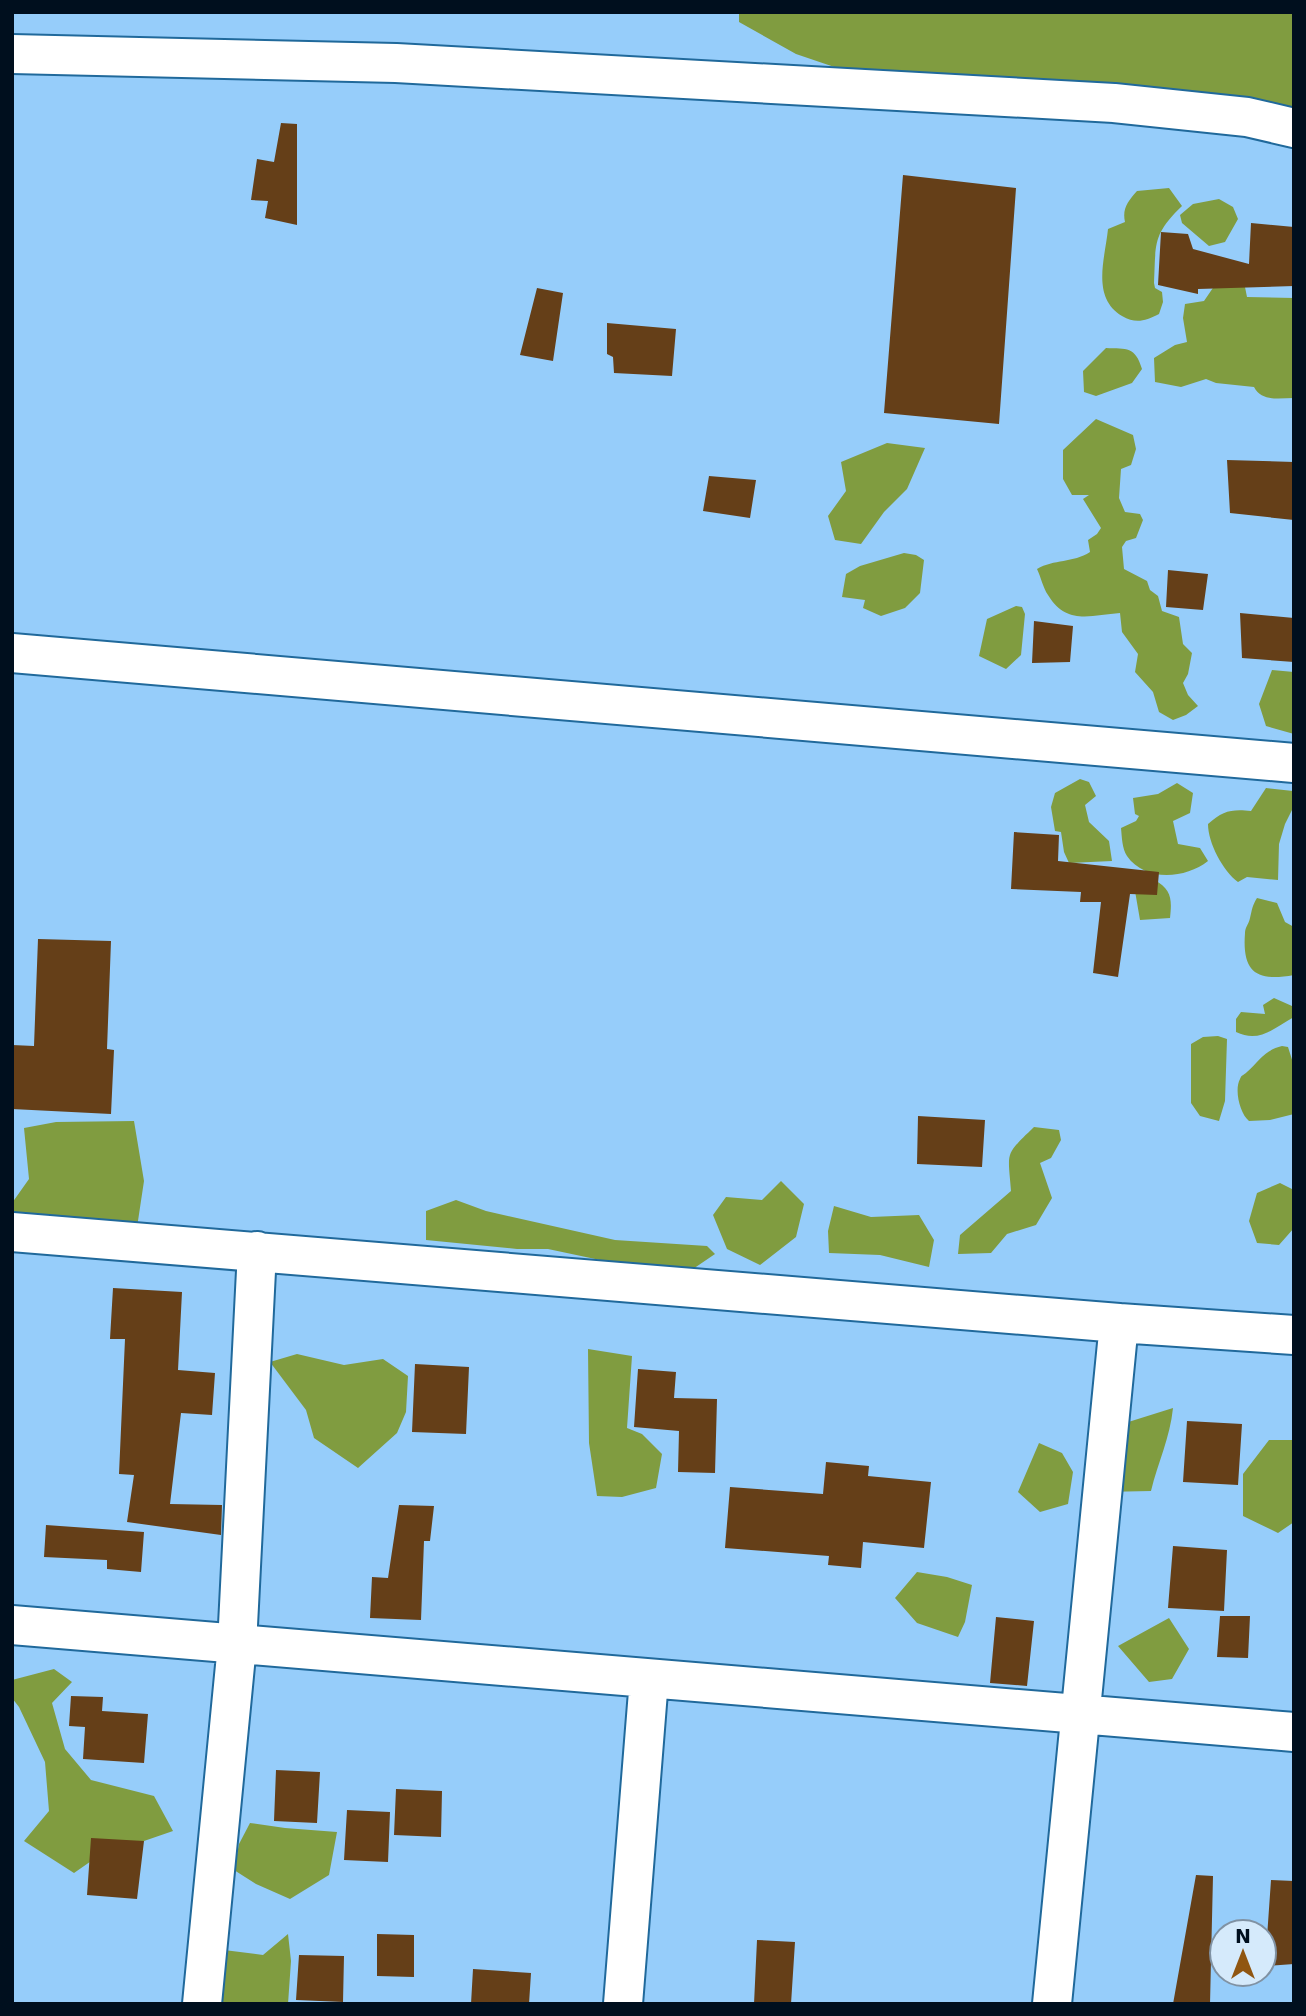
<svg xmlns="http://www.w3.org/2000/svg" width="1306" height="2016" viewBox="0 0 1306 2016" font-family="'DejaVu Sans',sans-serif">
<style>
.forest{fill:#809c40}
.building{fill:#653f18}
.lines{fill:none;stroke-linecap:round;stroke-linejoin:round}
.minor-casing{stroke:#20699b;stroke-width:42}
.minor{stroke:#fff;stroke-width:38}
</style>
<rect width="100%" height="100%" fill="#96cdfa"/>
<path class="forest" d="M739 12H1294V114L849 72 796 54 739 22Z
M1169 188 1182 206C1152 235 1156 244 1154 283L1155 288 1162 292 1163 302 1159 314C1145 321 1136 324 1122 316 1091 297 1105 259 1108 229L1125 222C1122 209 1128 201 1137 191Z
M1219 199 1233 207 1238 219 1225 242 1209 246 1182 223 1180 215 1193 204Z
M1243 277 1247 297 1294 298V398C1279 398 1262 402 1254 387L1216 383 1206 379 1181 387 1155 382 1154 358 1175 345 1187 342 1183 318 1185 304 1204 301 1219 279Z
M1106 348C1127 349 1135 346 1142 369L1132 383 1096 396 1084 392 1083 371Z
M1096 419 1133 435 1136 449 1131 465 1121 469 1119 498 1125 512 1140 514 1143 520 1136 538 1126 541 1122 547 1124 569 1147 581 1150 590 1158 596 1162 611 1179 617 1183 644 1192 653 1188 674 1183 683 1188 695 1198 706 1186 715 1173 720 1159 712 1153 692 1135 672 1138 654 1122 632 1120 613C1091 615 1067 626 1048 595 1043 588 1041 577 1037 569 1054 559 1073 563 1090 552L1088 540 1097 534 1101 528 1083 499 1089 495H1072L1063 479V450Z
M887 443 925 448 907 489 884 512 861 544 835 540 828 516 846 491 841 462Z
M904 553 916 555 924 560 920 593 905 608 881 616 863 608 865 600 842 597 846 574 860 566Z
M1016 606 1022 607 1025 614 1021 655 1006 669 979 656 987 619Z
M1272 670 1294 672V734L1266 726 1259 704Z
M1080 779 1089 782 1096 796 1085 805 1089 822 1109 841 1112 861 1069 863 1064 852 1061 832 1055 831 1051 807 1055 793Z
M1177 783 1193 793 1190 813 1173 821 1178 844 1200 848 1208 861C1185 879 1145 882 1127 856 1122 848 1122 838 1121 828L1136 821 1139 816 1135 814 1133 798 1158 794Z
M1266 788 1293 791V808L1285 824 1279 844 1278 880 1247 877 1238 882C1223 871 1208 843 1208 824 1223 811 1231 809 1251 811Z
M1154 880C1172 889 1172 900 1170 918L1140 920 1135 891Z
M1257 898 1277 903 1285 922 1294 927V975C1256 982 1242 972 1245 933 1245 927 1249 924 1250 918 1252 910 1252 906 1257 898Z
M1294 995V1017C1273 1029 1259 1043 1236 1032V1019L1241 1012 1265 1014 1263 1005 1274 998 1292 1006Z
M1218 1036 1227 1039 1225 1101 1219 1121 1200 1116 1191 1103V1044L1203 1037Z
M1282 1046 1288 1047 1294 1066V1114L1270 1120 1249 1121C1240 1114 1234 1090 1240 1079 1242 1074 1243 1076 1247 1072 1260 1060 1265 1050 1282 1046Z
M134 1121 144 1181 136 1234 12 1214V1203L29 1179 24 1128 56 1122Z
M1034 1127 1059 1130 1061 1140 1051 1158 1040 1163 1052 1198 1036 1225 1007 1234 991 1253 958 1254 960 1235 1011 1191C1008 1151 1004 1156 1034 1127Z
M781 1181 804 1204 796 1237 760 1265 727 1249 713 1215 726 1197 762 1200Z
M1280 1183 1294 1190V1228L1279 1245 1257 1243 1249 1221 1257 1193Z
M456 1200 486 1211 615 1240 707 1246 715 1254 690 1271 633 1267 548 1249H517L426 1240V1211Z
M834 1206 871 1217 919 1215 934 1240 929 1267 880 1255 829 1253 828 1231Z
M588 1349 632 1356 627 1428 642 1434 662 1454 656 1488 622 1497 597 1496 589 1443Z
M297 1354 344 1365 383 1359 408 1376 406 1412 397 1433 358 1468 314 1438 306 1410 270 1362Z
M1173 1408C1170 1438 1158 1462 1151 1491L1102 1492 1122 1424Z
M1269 1440H1294V1522L1278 1533 1243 1516V1474Z
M1039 1443 1062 1453 1073 1472 1068 1504 1040 1512 1018 1492Z
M917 1572 947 1577 972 1585 965 1622 958 1637 917 1623 895 1598Z
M1169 1618 1189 1649 1172 1679 1149 1682 1118 1646Z
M54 1669 72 1682 52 1703 65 1749 91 1780 154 1796 173 1831 144 1841 107 1850 74 1873 24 1841 49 1811 45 1762 19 1707 12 1698V1680Z
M250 1823 285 1828 337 1832 329 1875 290 1899 256 1884 234 1870 239 1844Z
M288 1934 291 1961 288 2004H217L224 1950 263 1955Z"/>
<path class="building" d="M281 123 297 124V225L265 218 268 201 251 200 257 159 274 162Z
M903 175 1016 188 999 424 884 413Z
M1251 223 1294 227V286L1198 289V294L1158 285 1161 232 1188 234 1193 249 1249 264Z
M537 288 563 293 553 361 520 355Z
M607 323 676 329 672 376 614 373 613 357 607 354Z
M1227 460 1294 462V520L1230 513Z
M709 476 756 480 750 518 703 511Z
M1168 570 1208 574 1203 610 1166 607Z
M1240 613 1294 618V662L1242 658Z
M1034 621 1073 626 1070 662 1032 663Z
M1014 832 1059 835 1058 861 1159 872 1157 895 1130 894 1118 977 1093 973 1101 902H1080L1081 892 1011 889Z
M38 939 111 941 107 1049 114 1050 111 1114 12 1109V1045L34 1046Z
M918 1116 985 1120 982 1167 917 1164Z
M113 1288 182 1292 178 1370 215 1373 212 1415 181 1413 170 1504 222 1505 221 1535 127 1522 134 1475 119 1474 125 1339H110Z
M415 1364 469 1367 466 1434 412 1432Z
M638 1369 676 1372 674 1398 717 1399 715 1473 678 1472 679 1431 634 1427Z
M1187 1421 1242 1424 1238 1485 1183 1482Z
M826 1462 869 1466 868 1476 931 1482 924 1548 863 1542 861 1568 828 1565 829 1556 725 1548 730 1487 823 1494Z
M399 1505 434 1506 430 1541H424L421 1620 370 1618 372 1577 388 1578Z
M46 1525 144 1532 141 1572 107 1569V1560L44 1557Z
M1173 1546 1227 1550 1224 1611 1168 1608Z
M1220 1616H1250L1248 1658 1217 1657Z
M996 1617 1034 1621 1027 1686 990 1683Z
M71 1696 103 1697 102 1711 148 1714 144 1763 83 1759 85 1727 69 1726Z
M276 1770 320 1772 317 1823 274 1821Z
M396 1789 442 1791 441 1837 394 1835Z
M347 1810 390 1812 388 1862 344 1860Z
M91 1838 144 1841 137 1899 87 1895Z
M1196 1875 1213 1876 1210 2004H1173Z
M1271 1880 1294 1881V1964L1265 1966Z
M377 1934 414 1935V1977L377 1976Z
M757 1940 795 1942 791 2004H754Z
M299 1955 344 1956 343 2002 296 2000Z
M473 1969 531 1973 529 2004H471Z"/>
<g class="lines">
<g class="minor-casing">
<path id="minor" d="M12 54 396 63 1114 103 1247 117 1294 128
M12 653 1294 763
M12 1232 1119 1323 1294 1335
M12 1625 1294 1732
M202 2004 237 1645 257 1251
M623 2004 649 1679
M1052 2004 1119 1323"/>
</g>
<use href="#minor" class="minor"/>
</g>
<rect width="1306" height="2016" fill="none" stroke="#000f1e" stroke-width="28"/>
<g transform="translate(1243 1953)"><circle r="33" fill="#d5eafb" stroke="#8092a3" stroke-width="2"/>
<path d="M0-5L12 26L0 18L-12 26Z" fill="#905611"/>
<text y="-10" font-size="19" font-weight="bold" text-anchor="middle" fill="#000f1e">N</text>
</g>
</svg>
